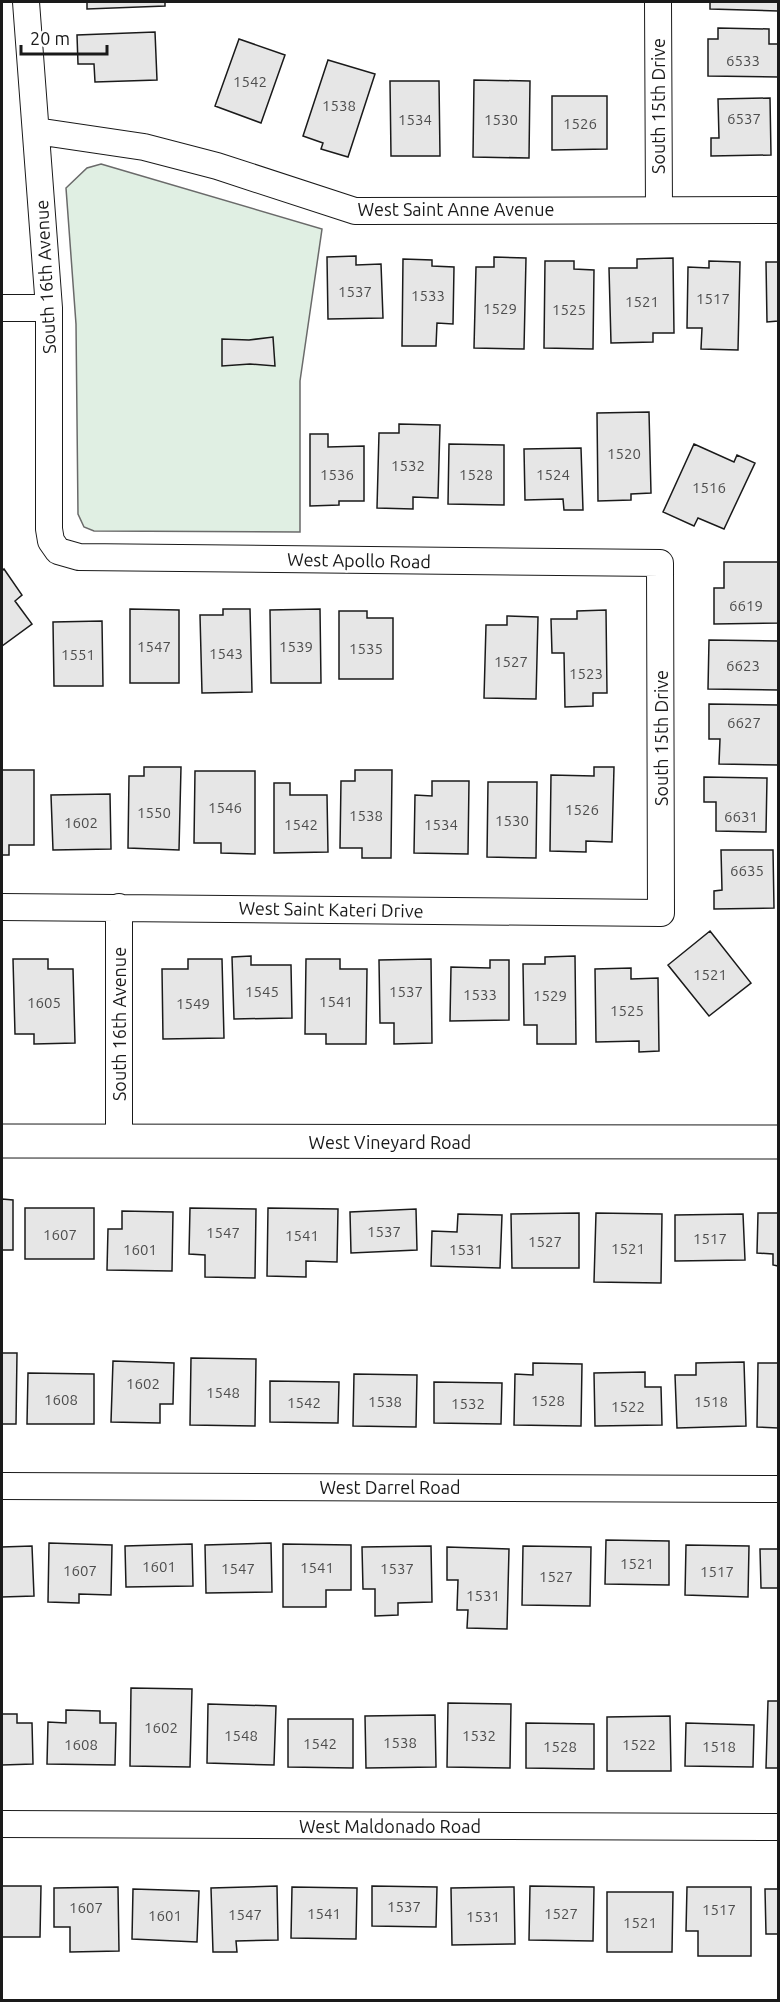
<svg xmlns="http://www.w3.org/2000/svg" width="780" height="2002" viewBox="0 0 780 2002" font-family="Ubuntu,sans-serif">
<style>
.green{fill:#e0efe3;stroke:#6a6a6a;stroke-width:1.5}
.building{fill:#e6e6e6;stroke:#1a1a1a;stroke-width:1.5}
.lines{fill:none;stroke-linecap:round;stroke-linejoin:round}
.street-casing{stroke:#1a1a1a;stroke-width:28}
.secondary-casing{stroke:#1a1a1a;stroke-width:35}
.street{stroke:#fff;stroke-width:26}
.secondary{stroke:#fff;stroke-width:33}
.labels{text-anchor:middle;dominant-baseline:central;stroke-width:4.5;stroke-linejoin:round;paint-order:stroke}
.number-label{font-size:15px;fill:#4d4d4d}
.street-label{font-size:18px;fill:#1a1a1a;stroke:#fff}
</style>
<rect width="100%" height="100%" fill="#fff"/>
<path class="green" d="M101 164 322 229 300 381V532L94 531 84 527 78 514 76 324 66 188 87 168Z"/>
<path class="building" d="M87 2H165V6L87 9Z
M710 2H778V11L710 9Z
M718 28 769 29V44H778V77L708 76V39H718Z
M155 32 157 80 95 82 94 64H78L77 35Z
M239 39 285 55 261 123 215 106Z
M328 60 375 74 348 157 321 149 323 143 303 136Z
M474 80 530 81 529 158 473 157Z
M390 81H439L440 156H391Z
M552 96H607V149L552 150Z
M770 98 771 155 711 156V138H719L718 99Z
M356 256V265L381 264 383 318 328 319 327 257Z
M494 257 526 258 524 349 474 348 476 267H494Z
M673 258 674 333H653V342L611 343 609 268H637V259Z
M403 259 432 260V266L454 267 453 324 437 323 436 346H402Z
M545 261H574V269L594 270 593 349 544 348Z
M709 261 740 262 738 350 701 349 702 328H687L688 267 709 268Z
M766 262H778V321L767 322Z
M273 337 275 366 250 364 222 366V339L249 340Z
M649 412 651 493 631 494V500L598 501 597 413Z
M399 424 440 425 438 498 413 497V509L377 508 379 433H399Z
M310 434H328V447L364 446V501H339V505L310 506Z
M449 444 504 445V505L448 504Z
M694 444 734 462 737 455 755 463 724 529 698 518 694 526 663 512Z
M581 448 583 510H564L563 499 525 500 524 449Z
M724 562H778V623L714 624V588H724Z
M4 569 22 595 15 601 32 624 2 646V571Z
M130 609 179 610V683H130Z
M223 609H250L252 692 202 693 200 615H223Z
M320 609 321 683H271L270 610Z
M606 610 607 693H593V706L565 707 564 653H552L551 619H577V611Z
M339 611H367V618H393V679H339Z
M507 616 538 617 536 699 484 698 486 625H507Z
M102 621 103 686H54L53 622Z
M709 640 778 641V690L708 689Z
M709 704 778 705V765L719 764 720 739H709Z
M144 767H181L179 850 128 848 129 776H144Z
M594 767H614L612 842 586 841V852L550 851 551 775 594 776Z
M2 770H34V845H9V855H2Z
M355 770H392L391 858H362V848H340L341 781H355Z
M195 771H255V854L221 853V843H194Z
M704 777 767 778 766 832 716 831V802H704Z
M432 781H469L468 854 414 853 415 795 432 796Z
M488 782H537L536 858 487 857Z
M274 783H290V795H327L328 852 274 853Z
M110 794 111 849 53 850 51 795Z
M721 850H773L774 908 714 909V891L722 890Z
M710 931 751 983 709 1016 668 965Z
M251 956V965H291L292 1018 234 1019 232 957Z
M575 956 576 1044H537V1025H524L523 964H545V957Z
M13 959H48V969H73L75 1043 34 1044V1034H15Z
M188 959H222L224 1038 163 1039 162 969H188Z
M306 959H340V969H367L366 1044H326V1034H305Z
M431 959 432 1043 394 1044V1023H380L379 960Z
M490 960H509V1020L450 1021 451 967 490 968Z
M631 968V979L658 978 659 1051 639 1052V1041L596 1042 595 969Z
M2 1199 13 1200V1250H2Z
M25 1208H94V1259H25Z
M190 1208 256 1209 255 1278 205 1277V1255L189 1254Z
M268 1208 338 1209 337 1262 306 1261V1277L267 1276Z
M416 1209 417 1250 351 1253 350 1212Z
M122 1211 173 1212 172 1271 107 1270 108 1229H122Z
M579 1213V1268H512L511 1214Z
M596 1213 662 1214 661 1283 594 1282Z
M758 1213H778V1266L773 1265V1254L757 1253Z
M458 1214 502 1215 500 1268 431 1266 432 1231 457 1232Z
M743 1214 745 1260 675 1261V1215Z
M2 1353H17L16 1424H2Z
M191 1358 256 1359 255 1426 190 1425Z
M113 1361 174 1363 173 1404H160V1423L111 1422Z
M744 1362 746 1426 677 1428 675 1375H696V1363Z
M533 1363 582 1364 581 1426 514 1425 515 1374 533 1375Z
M758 1363H778V1428L757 1427Z
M645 1372V1387H661L662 1425 595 1426 594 1373Z
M28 1373 94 1374V1424H27Z
M354 1374 417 1375 416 1427 353 1426Z
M270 1381 339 1382 338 1423 270 1422Z
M434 1382 502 1383 501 1424 434 1423Z
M606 1540 669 1541V1585L605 1584Z
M49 1543 112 1545 111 1595 79 1594V1603L48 1602Z
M271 1543 272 1592 206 1593 205 1545Z
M192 1544 193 1586 126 1587 125 1546Z
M283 1544 351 1545V1590H326V1607H283Z
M686 1545 749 1546 748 1597 685 1595Z
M32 1546 34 1596 2 1597V1547Z
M431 1546 432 1602 398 1603V1615L375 1616V1589H363L362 1547Z
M523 1546 591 1547 590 1606 522 1605Z
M447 1547 509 1549 507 1629 467 1628 468 1610H457L458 1580H447Z
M760 1549H778V1588H761Z
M131 1688 192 1689 190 1767 130 1766Z
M768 1701H778V1768H766Z
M448 1703 511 1704 510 1768 447 1767Z
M208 1704 276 1706 274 1765 207 1763Z
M66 1710 100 1711V1723H116L115 1765 47 1764 48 1722 66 1723Z
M2 1714H17V1723H32L33 1764 2 1765Z
M435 1715 436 1767 366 1768 365 1716Z
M670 1716 671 1771H607V1717Z
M288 1719H353V1768L288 1767Z
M526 1723 594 1724V1769L526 1768Z
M686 1723 754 1725 753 1767 685 1766Z
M2 1886H41L40 1937H2Z
M277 1886 278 1940 236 1941 237 1952H213L211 1888Z
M372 1886 437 1887 436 1927 372 1926Z
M530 1886 594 1887 593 1941 529 1940Z
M118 1887 119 1951 70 1952V1927H54V1888Z
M292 1887 357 1888 356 1939 291 1938Z
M514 1887 515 1944 452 1945 451 1888Z
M687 1887H751V1956H698V1931H686Z
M133 1889 199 1891 197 1942 132 1939Z
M765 1889H778V1934H766Z
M607 1892H673L672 1952H607Z"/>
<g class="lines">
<g class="street-casing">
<path id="street" d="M658 2 659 210
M36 131 144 147 217 166 355 211 778 210
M2 308H49
M2 907 661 913 660 563 79 557 58 551 51 541 49 529V308L26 2
M119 907V1142
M2 1486 778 1489
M2 1824 778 1827"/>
</g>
<g class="secondary-casing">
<path id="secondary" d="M2 1141 778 1142"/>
</g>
<use href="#street" class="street"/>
<use href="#secondary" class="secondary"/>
</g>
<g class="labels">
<g class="number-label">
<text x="743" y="60">6533</text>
<text x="250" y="81">1542</text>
<text x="339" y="105">1538</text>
<text x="744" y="118">6537</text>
<text x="415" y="119">1534</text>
<text x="501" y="119">1530</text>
<text x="580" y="123">1526</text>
<text x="355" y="291">1537</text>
<text x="428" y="295">1533</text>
<text x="713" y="298">1517</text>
<text x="642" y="301">1521</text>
<text x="500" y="308">1529</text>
<text x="569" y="309">1525</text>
<text x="624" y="453">1520</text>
<text x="408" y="465">1532</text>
<text x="337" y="474">1536</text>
<text x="476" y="474">1528</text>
<text x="553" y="474">1524</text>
<text x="709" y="487">1516</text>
<text x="746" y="605">6619</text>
<text x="154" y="646">1547</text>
<text x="296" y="646">1539</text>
<text x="366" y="648">1535</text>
<text x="226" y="653">1543</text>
<text x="78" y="654">1551</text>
<text x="511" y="661">1527</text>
<text x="743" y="665">6623</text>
<text x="586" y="673">1523</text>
<text x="744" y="722">6627</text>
<text x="225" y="807">1546</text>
<text x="582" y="809">1526</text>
<text x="154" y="812">1550</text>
<text x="366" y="815">1538</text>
<text x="741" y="816">6631</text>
<text x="512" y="820">1530</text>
<text x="81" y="822">1602</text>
<text x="301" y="824">1542</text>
<text x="441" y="824">1534</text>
<text x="747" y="870">6635</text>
<text x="710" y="974">1521</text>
<text x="262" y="991">1545</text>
<text x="406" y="991">1537</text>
<text x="480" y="994">1533</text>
<text x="550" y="995">1529</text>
<text x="336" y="1001">1541</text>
<text x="44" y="1002">1605</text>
<text x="193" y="1003">1549</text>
<text x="627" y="1010">1525</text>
<text x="384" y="1231">1537</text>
<text x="223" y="1232">1547</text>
<text x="60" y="1234">1607</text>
<text x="302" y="1235">1541</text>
<text x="710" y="1238">1517</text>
<text x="545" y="1241">1527</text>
<text x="628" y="1248">1521</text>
<text x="140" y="1249">1601</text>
<text x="466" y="1249">1531</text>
<text x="143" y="1383">1602</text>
<text x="223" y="1392">1548</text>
<text x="61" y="1399">1608</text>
<text x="548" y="1400">1528</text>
<text x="385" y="1401">1538</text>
<text x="711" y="1401">1518</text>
<text x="304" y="1402">1542</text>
<text x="468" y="1403">1532</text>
<text x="628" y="1406">1522</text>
<text x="637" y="1563">1521</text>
<text x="159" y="1566">1601</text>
<text x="317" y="1567">1541</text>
<text x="238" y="1568">1547</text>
<text x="397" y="1568">1537</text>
<text x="80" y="1570">1607</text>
<text x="717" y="1571">1517</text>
<text x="556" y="1576">1527</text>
<text x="483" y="1595">1531</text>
<text x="161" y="1727">1602</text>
<text x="241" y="1735">1548</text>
<text x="479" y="1735">1532</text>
<text x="400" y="1742">1538</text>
<text x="320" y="1743">1542</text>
<text x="81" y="1744">1608</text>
<text x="639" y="1744">1522</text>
<text x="560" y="1746">1528</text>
<text x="719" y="1746">1518</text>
<text x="404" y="1906">1537</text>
<text x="86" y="1907">1607</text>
<text x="719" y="1909">1517</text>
<text x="324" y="1913">1541</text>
<text x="561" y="1913">1527</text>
<text x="245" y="1914">1547</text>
<text x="165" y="1915">1601</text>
<text x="483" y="1916">1531</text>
<text x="640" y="1922">1521</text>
</g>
<g class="street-label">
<text transform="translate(658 106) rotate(-90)">South 15th Drive</text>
<text x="456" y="209">West Saint Anne Avenue</text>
<text transform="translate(45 277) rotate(-93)">South 16th Avenue</text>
<text transform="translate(359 560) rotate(1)">West Apollo Road</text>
<text transform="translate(661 738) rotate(-90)">South 15th Drive</text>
<text transform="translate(331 909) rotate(1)">West Saint Kateri Drive</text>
<text transform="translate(119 1024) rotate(-90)">South 16th Avenue</text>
<text x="390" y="1142">West Vineyard Road</text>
<text x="390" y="1487">West Darrel Road</text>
<text x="390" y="1826">West Maldonado Road</text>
</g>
</g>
<rect width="780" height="2002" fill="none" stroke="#1a1a1a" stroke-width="6"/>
<path d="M21 45v9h86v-9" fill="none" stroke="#1a1a1a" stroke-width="3"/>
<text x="30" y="45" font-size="18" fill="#1a1a1a" stroke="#ffffff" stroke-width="4.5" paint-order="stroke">20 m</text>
</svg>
